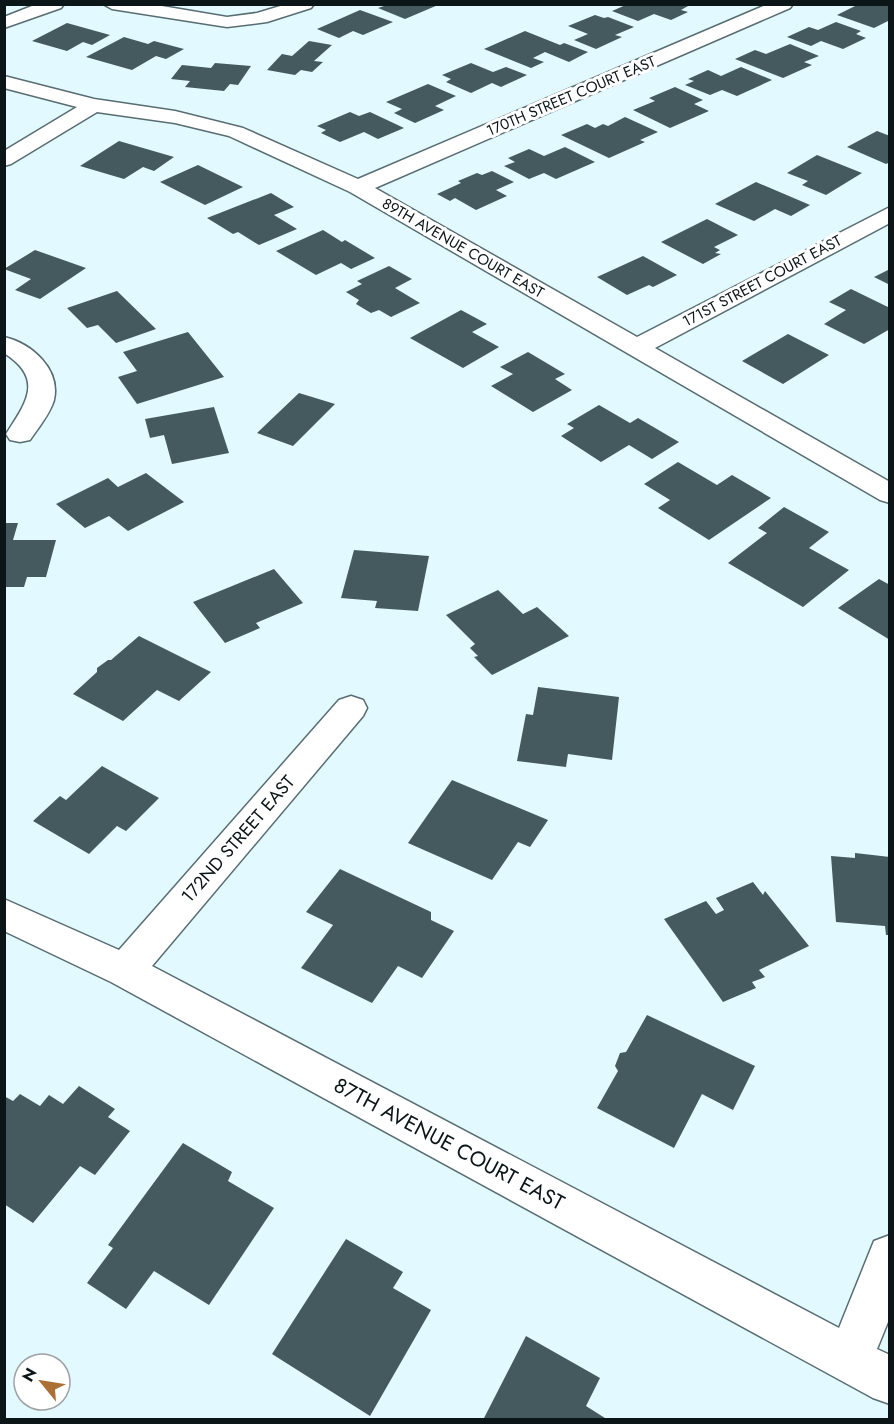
<svg xmlns="http://www.w3.org/2000/svg" width="894" height="1424" viewBox="0 0 894 1424" font-family="Jost,sans-serif">
<style>
.building{fill:#455a5e}
.lines{fill:none;stroke-linecap:round;stroke-linejoin:round}
.street-casing{stroke:#586d72;stroke-width:3}
.street{fill:#fff;fill-rule:evenodd}
.labels{text-anchor:middle;dominant-baseline:central;stroke-width:6;stroke-linejoin:round;paint-order:stroke}
.far-street-label{font-size:15px;fill:#0c1517;stroke:#fff}
.street-label{font-size:18px;fill:#0c1517;stroke:#fff}
.near-street-label{font-size:21px;fill:#0c1517;stroke:#fff}
</style>
<rect width="100%" height="100%" fill="#e1f9ff"/>
<path class="building" d="M628 4H684L688 6 681 10 688 12 671 20 654 14 638 21 612 11Z
M859 4 890 6V20L874 28 837 15Z
M387 5H438L405 19 378 8Z
M360 10 393 22 363 35 353 31 339 38 317 29Z
M595 15 604 18 608 17 634 27 615 35 622 37 596 49 574 40 588 34 568 26Z
M836 22 861 31 856 34 866 38 843 49 821 41 811 46 787 37 809 27 818 30Z
M67 23 110 35 92 45 83 42 67 51 32 41Z
M525 31 560 45 564 43 588 52 569 62 545 52 533 58 544 62 531 68 484 49Z
M124 37 148 44 154 41 184 49 166 59 156 56 132 70 86 57Z
M309 41 332 45 314 61 323 62 312 72 301 70 295 75 267 70 282 54 292 56Z
M790 44 819 56 804 62 812 65 783 78 735 59 755 50 766 54Z
M215 63 251 66 238 85 230 84 224 91 185 87 190 81 171 79 182 65 211 68Z
M471 63 493 72 506 67 527 75 501 87 492 83 471 93 446 82 451 79 442 75Z
M741 67 772 80 737 96 722 90 710 95 685 85 694 81 688 79 708 70 721 76Z
M428 84 456 96 435 106 444 110 415 123 394 113 402 109 386 102Z
M675 87 703 100 694 104 709 111 670 128 633 110 655 101 649 98Z
M350 112 359 116 370 112 404 128 378 139 364 132 340 142 321 133 326 130 317 126Z
M625 117 658 132 640 140 645 142 609 158 561 135 587 124 595 128 603 124 608 126Z
M877 131 890 136V162L886 164 847 147Z
M119 141 174 157 154 171 143 167 124 179 80 166Z
M565 147 595 162 556 179 544 173 529 179 504 166 515 162 508 158 529 149 544 156Z
M817 155 862 173 826 195 802 185 808 181 787 173Z
M198 165 243 187 205 205 160 182Z
M492 171 514 182 496 190 507 196 476 210 455 198 450 201 437 194 461 183 458 181 477 173 482 175Z
M756 182 810 205 791 216 775 209 754 221 715 204Z
M271 193 294 207 274 215 297 229 259 245 238 232 233 234 207 218Z
M707 219 738 235 714 247 720 250 715 253 721 254 703 264 661 242Z
M323 230 342 242 345 240 375 258 351 269 341 263 316 275 276 251Z
M35 250 86 268 40 299 15 290 31 279 4 269Z
M643 256 677 275 653 287 649 285 627 295 597 277Z
M389 266 412 279 395 288 420 303 391 317 379 310 371 313 356 304 359 300 346 292 362 284 357 281Z
M890 269V285L874 277Z
M851 289 890 308V329L864 344 824 324 846 310 829 302Z
M117 291 156 329 116 343 98 325 87 328 67 308Z
M461 310 487 324 472 332 499 347 463 368 410 338Z
M188 332 224 377 137 404 118 377 137 371 123 352Z
M788 334 829 355 783 384 742 361Z
M528 352 565 374 555 379 572 390 533 412 491 386 513 374 500 367Z
M299 393 335 404 293 446 257 433Z
M599 405 630 423 638 418 679 442 652 459 629 445 601 462 561 436 574 428 567 424Z
M214 407 229 453 172 464 164 435 150 438 145 419Z
M678 462 717 485 732 475 771 498 709 540 658 508 670 500 644 484Z
M146 473 184 502 128 531 109 516 85 528 56 504 108 478 118 487Z
M784 507 829 532 809 548 849 570 803 607 728 563 767 533 758 528Z
M4 523H18L13 540H56L46 577H27L24 587H4Z
M354 550 429 556 418 611 375 608 377 601 341 598Z
M274 569 303 603 256 623 260 628 225 643 193 602Z
M879 579 890 585V640L838 608Z
M498 590 523 614 537 607 569 636 492 675 474 657 478 656 470 648 475 644 446 615Z
M139 636 211 672 179 701 157 690 123 721 73 694 97 672V668L108 660H111Z
M538 687 619 697 612 760 568 754 566 767 517 761 526 714 533 715Z
M102 766 159 798 126 831 117 826 89 854 33 821 60 796 66 800Z
M452 780 548 820 530 847 518 842 492 880 408 843Z
M855 853 890 857V935H886L885 926 836 922 831 856 855 858Z
M340 869 431 912V920L454 931 422 978 398 966 372 1003 301 968 333 925 306 912Z
M753 882 763 895 765 891 809 946 759 970 765 977 752 982 756 988 723 1002 664 919 706 901 716 914 724 910 716 898Z
M647 1015 755 1066 733 1110 702 1094 674 1148 597 1108 618 1071 615 1066 620 1053 626 1052Z
M79 1086 115 1109 108 1117 130 1131 95 1175 80 1166 33 1223 4 1204V1096L13 1101 20 1094 40 1106 49 1095 63 1104Z
M183 1143 232 1172 228 1181 274 1208 209 1305 154 1271 126 1309 87 1283 113 1248 108 1245Z
M346 1239 403 1272 393 1288 431 1310 370 1416 272 1354Z
M526 1336 600 1378 586 1406 608 1420H483Z"/>
<g class="lines">
<g class="street-casing">
<path id="street" d="M37 4H64L61 8 4 28V17Z
M103 4H150L227 17 257 13 287 4H314L311 8 267 22 227 27 112 9Z
M768 4H793L790 8 375 188 637 337 890 207V223L655 348 890 482V503L880 500 350 192 229 136 175 123 97 112 11 164 4 166V151L77 107 4 88V76L94 99 175 111 243 128 358 179Z
M4 337C31 343 61 369 54 400 50 414 38 428 30 440L20 442 10 440 6 434C26 403 45 379 4 353Z
M351 696 363 700 367 708 363 716 152 966 839 1328 874 1241 890 1235V1317L877 1349 890 1355V1404L873 1398 111 982 4 931V899L119 950 339 700Z"/>
</g>
<use href="#street" class="street"/>
</g>
<g class="labels">
<g class="far-street-label">
<text transform="translate(571 96) rotate(-23)">170TH STREET COURT EAST</text>
<text transform="translate(463 248) rotate(30)">89TH AVENUE COURT EAST</text>
<text transform="translate(762 281) rotate(-28)">171ST STREET COURT EAST</text>
</g>
<g class="street-label">
<text transform="translate(238 839) rotate(-49)">172ND STREET EAST</text>
</g>
<g class="near-street-label">
<text transform="translate(449 1144) rotate(28)">87TH AVENUE COURT EAST</text>
</g>
</g>
<rect width="894" height="1424" fill="none" stroke="#0c1517" stroke-width="12"/>
<g transform="translate(42 1382) rotate(300)"><circle r="28" fill="#ffffff" stroke="#9ea1a2" stroke-width="1.5"/>
<path d="M0-4.5L10 22L0 15L-10 22Z" fill="#ad7034"/>
<text y="-9" font-size="16" font-weight="bold" text-anchor="middle" fill="#0c1517">N</text>
</g>
</svg>
